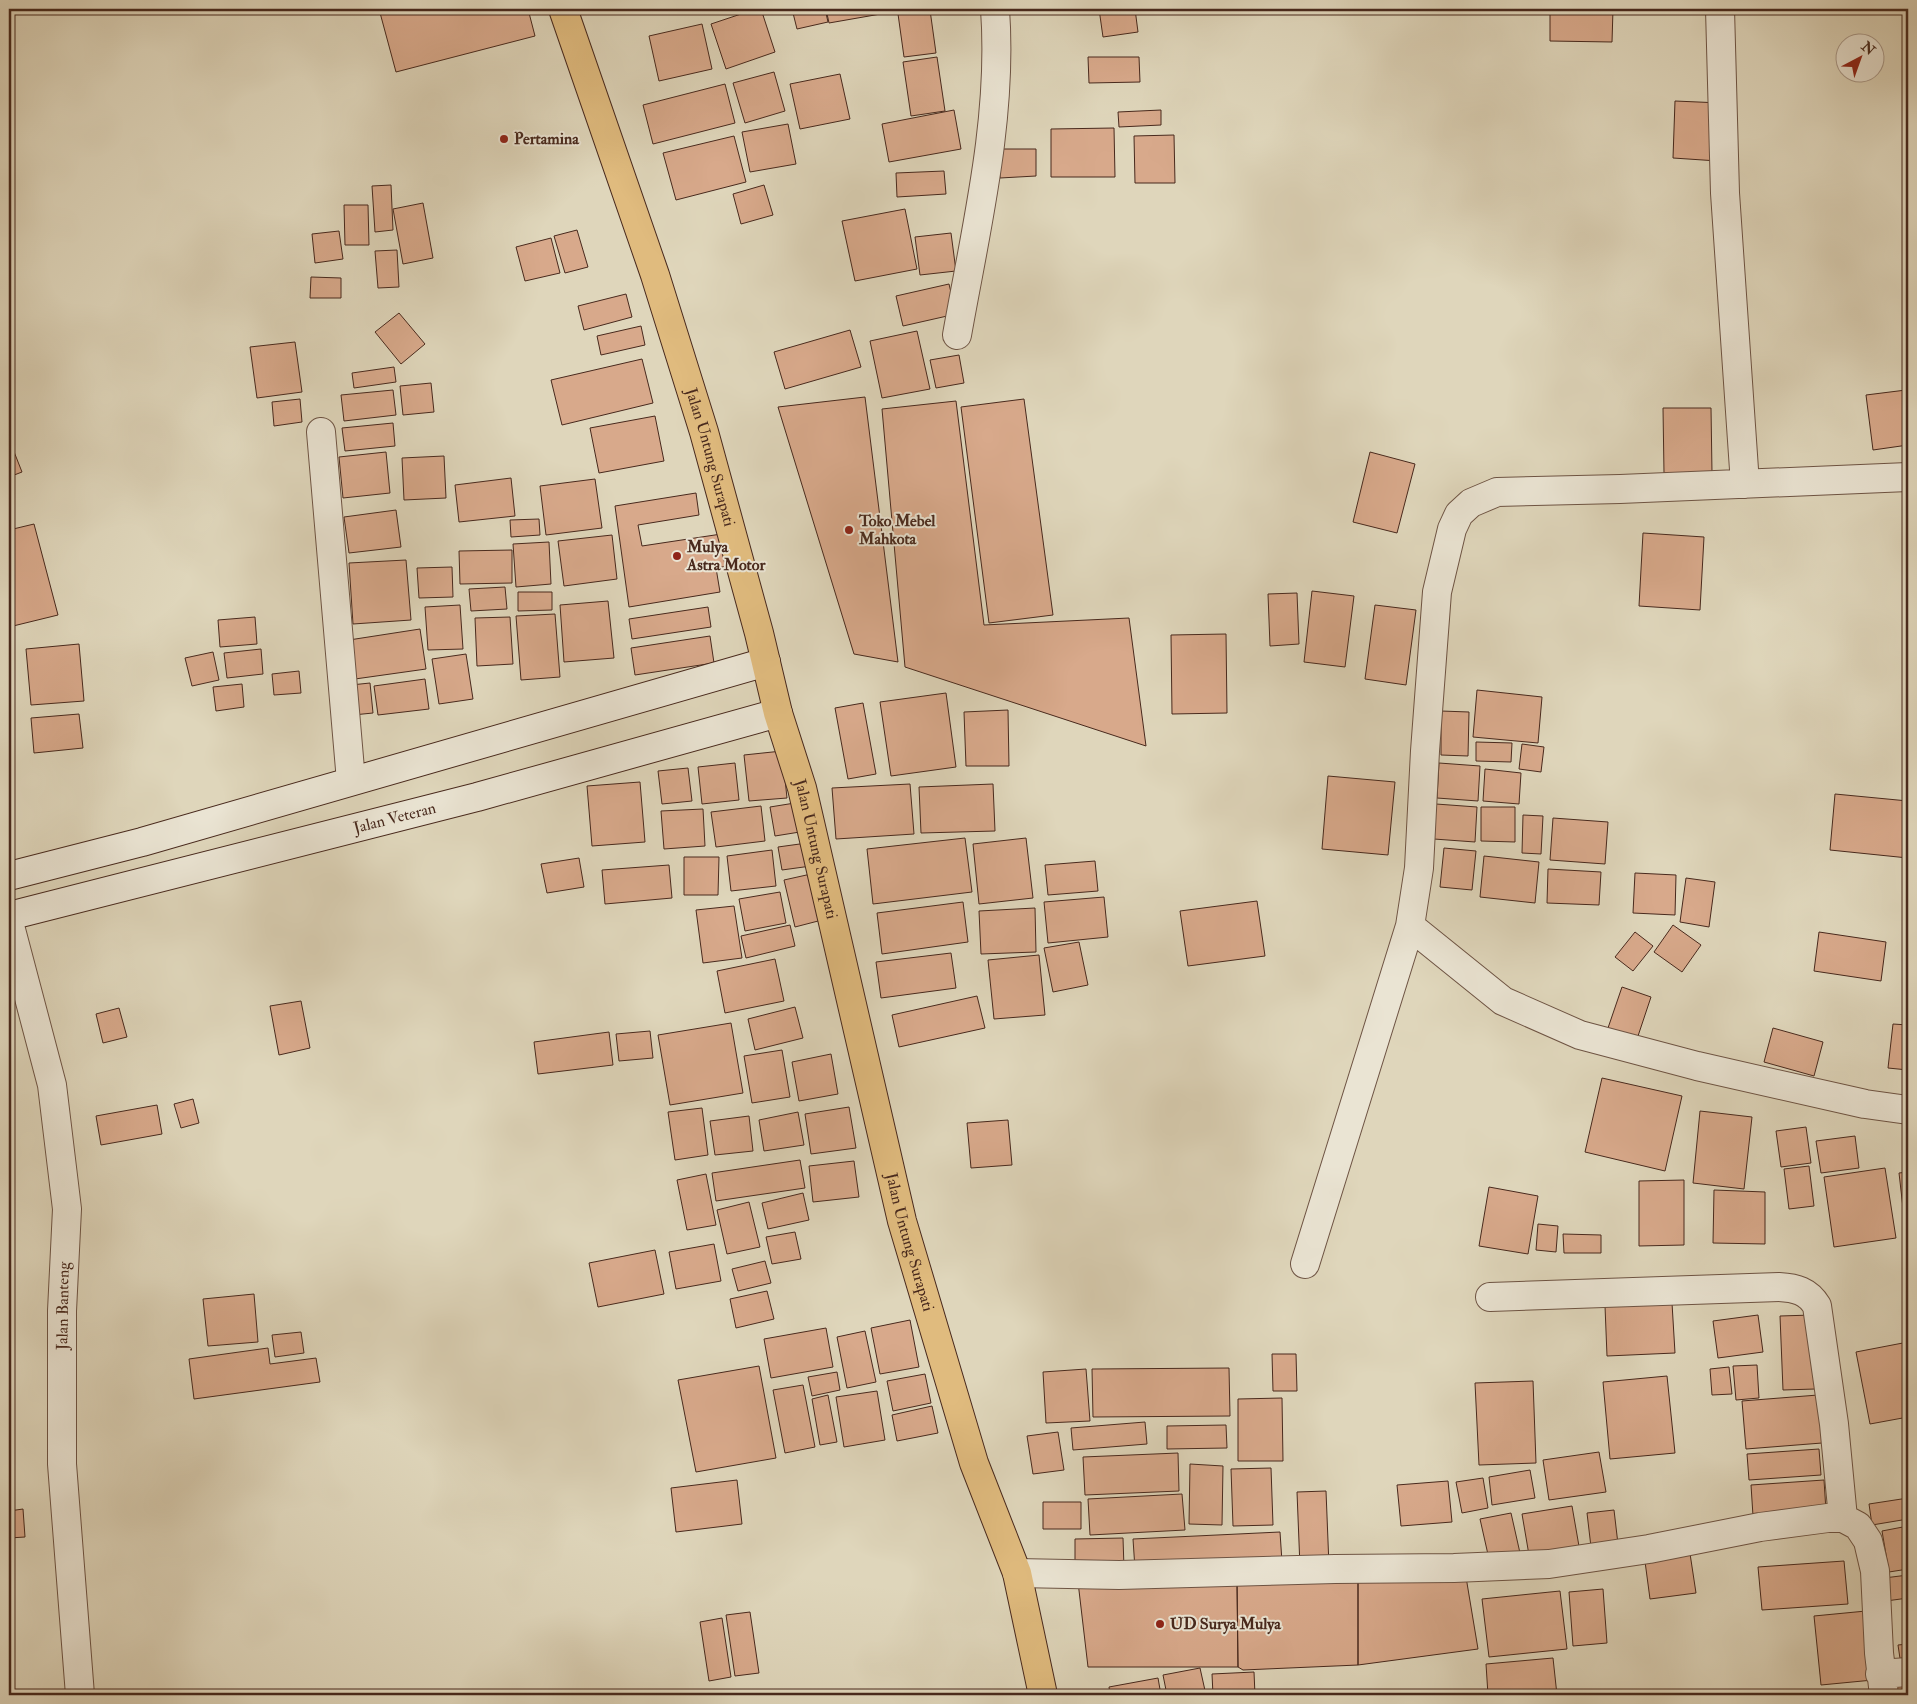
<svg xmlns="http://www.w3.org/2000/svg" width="1917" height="1704" viewBox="0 0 1917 1704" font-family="'IM FELL Double Pica',serif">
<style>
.building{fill:#d8a98b;stroke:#48291d}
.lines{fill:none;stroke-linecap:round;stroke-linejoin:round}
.minor-casing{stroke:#6e5444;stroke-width:30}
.secondary-casing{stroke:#48291d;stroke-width:30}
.trunk-casing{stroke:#48291d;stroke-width:30}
.minor{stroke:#eae4d3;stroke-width:28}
.secondary{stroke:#eae4d3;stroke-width:28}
.trunk{stroke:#e0bb7e;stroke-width:28}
.poi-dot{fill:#8f2418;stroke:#eae4d3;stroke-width:2}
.labels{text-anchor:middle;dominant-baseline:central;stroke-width:4;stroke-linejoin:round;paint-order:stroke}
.poi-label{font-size:16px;font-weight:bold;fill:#48291d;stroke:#eae4d3;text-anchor:start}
.street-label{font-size:16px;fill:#48291d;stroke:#eae4d3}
</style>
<rect width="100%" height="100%" fill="#dfd6bb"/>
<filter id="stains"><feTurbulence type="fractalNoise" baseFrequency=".004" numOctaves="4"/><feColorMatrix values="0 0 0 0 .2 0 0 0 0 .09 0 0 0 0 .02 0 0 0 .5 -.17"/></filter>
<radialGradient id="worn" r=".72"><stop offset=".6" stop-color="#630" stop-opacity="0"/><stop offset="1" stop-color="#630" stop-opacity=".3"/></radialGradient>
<path class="building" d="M379 9H528L535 36 396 72Z
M756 9H761L775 52 726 69 711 24Z
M792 9H825L828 22 797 29Z
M826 9H891L892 12 829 23Z
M1099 9H1135L1138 32 1103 37Z
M1550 9H1613L1612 42 1550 41Z
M930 10 936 53 904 57 898 14Z
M702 24 712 69 659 81 649 36Z
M937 57 945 111 911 116 903 62Z
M1088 57H1139L1140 82 1089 83Z
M774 72 785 111 745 123 733 83Z
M840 74 850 119 800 129 790 84Z
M725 84 735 123 653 144 643 105Z
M1675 101 1721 103 1718 161 1673 158Z
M954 110 961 149 889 162 882 124Z
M1161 110V125L1119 127 1118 112Z
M788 124 796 164 750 172 742 132Z
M1114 128 1115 177H1051V129Z
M1174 135 1175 183H1135L1134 136Z
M734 136 746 182 676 200 663 153Z
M999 149H1036V176L1000 178Z
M944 171 946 194 897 197 896 173Z
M391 185 393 230 375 232 372 186Z
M764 185 773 215 741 224 733 194Z
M423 203 433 258 403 264 393 209Z
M344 205H368L369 245H345Z
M905 209 917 269 855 281 842 221Z
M577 230 588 267 565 273 554 236Z
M339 231 343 259 315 263 312 234Z
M951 233 956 271 920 275 915 237Z
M551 238 560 273 525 281 516 247Z
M397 250 399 287 378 288 375 251Z
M311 277 341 278V298H310Z
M949 284 956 314 903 326 896 296Z
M626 294 632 317 584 330 578 306Z
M399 313 425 344 401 364 375 332Z
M641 326 645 345 601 355 597 336Z
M850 330 861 367 785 389 774 352Z
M917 331 930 389 882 398 870 341Z
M295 342 302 392 257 398 250 347Z
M959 355 964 383 936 388 930 360Z
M642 359 653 403 562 425 551 380Z
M394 367 396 382 354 388 352 373Z
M431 383 434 412 403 415 400 386Z
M393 390 396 415 344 421 341 395Z
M1906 390 1908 445 1873 450 1866 395Z
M865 397 898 662 854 654 778 407Z
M300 399 302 422 274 426 272 402Z
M1024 399 1053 615 989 623 961 407Z
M956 401 984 625 1129 618 1146 746 905 667 882 409Z
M1663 408H1711L1712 473H1664Z
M655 416 664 461 599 473 590 428Z
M393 423 395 446 345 451 342 428Z
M9 439 22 472 9 477Z
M386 452 390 493 343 498 339 457Z
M1370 452 1415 464 1397 533 1353 522Z
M444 456 446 498 404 500 402 458Z
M511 478 515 516 459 522 455 485Z
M595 479 602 528 546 535 540 486Z
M696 493 699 515 638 525 642 546 728 533 734 565 716 568 720 592 629 607 615 506Z
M396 510 401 547 349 553 344 517Z
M539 519 540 535 511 537 510 520Z
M34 524 58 615 9 627V530Z
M1643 533 1704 537 1700 610 1639 606Z
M612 535 617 579 564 586 558 541Z
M549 542 551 584 516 587 513 544Z
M512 550V583L460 584 459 551Z
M406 560 411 620 353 624 349 563Z
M452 567 453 597 419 598 417 568Z
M505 587 507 609 471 611 469 589Z
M1312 591 1354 596 1345 667 1304 662Z
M518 592H552V610L518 611Z
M1297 593 1299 644 1270 646 1268 594Z
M608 601 614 658 564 662 560 605Z
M460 605 463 649 428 650 425 607Z
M1375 605 1416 610 1406 685 1365 679Z
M708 607 711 627 632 639 629 619Z
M555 614 560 677 521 680 516 616Z
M255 617 257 644 220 647 218 620Z
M510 617 513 664 477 666 475 618Z
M420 629 426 669 355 679 349 640Z
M1226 634 1227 713 1172 714 1171 635Z
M710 636 714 663 635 675 631 648Z
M79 644 84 701 31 705 26 649Z
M261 649 263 674 227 678 224 653Z
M213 652 219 680 192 686 185 658Z
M466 654 473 699 439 704 432 659Z
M299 671 301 693 274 695 272 674Z
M425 679 429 709 378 715 374 686Z
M370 683 373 713 353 715 351 685Z
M242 684 244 707 216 711 213 687Z
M1477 690 1542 697 1538 743 1473 737Z
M946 693 956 767 891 776 880 702Z
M863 703 876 774 848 779 835 708Z
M1008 710 1009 766H966L964 712Z
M1441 711 1469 712 1468 756 1441 755Z
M79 714 83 748 34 753 31 718Z
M1476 742 1512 743 1511 762 1476 761Z
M1522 744 1544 747 1541 772 1519 769Z
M782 751 787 798 749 801 744 755Z
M735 763 739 800 702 804 698 767Z
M1439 763 1480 766 1478 801 1437 798Z
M688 768 692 801 662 804 658 771Z
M1485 769 1521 773 1519 804 1483 801Z
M1328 776 1395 782 1388 855 1322 849Z
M640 782 645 842 592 846 587 786Z
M910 784 914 834 836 839 832 788Z
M993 784 995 831 921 833 919 787Z
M1835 794 1908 801V858L1830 850Z
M801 802 806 831 775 836 770 807Z
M1436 804 1477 807 1475 842 1434 839Z
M761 806 765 841 716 847 711 812Z
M1481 807H1515V842L1481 841Z
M703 809 705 846 664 849 661 811Z
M1523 815 1543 816 1541 854 1522 853Z
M1553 818 1608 822 1605 864 1550 860Z
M965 838 972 892 873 904 867 849Z
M1026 838 1033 898 979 904 973 844Z
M807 843 811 866 782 870 778 847Z
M1444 848 1476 851 1472 890 1440 887Z
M772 850 776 886 731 891 727 856Z
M1484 856 1539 862 1535 903 1480 897Z
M684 857H719L718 895H684Z
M579 858 584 887 547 893 541 864Z
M1095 861 1098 891 1048 895 1045 865Z
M669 865 672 898 605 904 602 870Z
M1548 869 1601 872 1599 905 1547 903Z
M1635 873 1676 875 1675 915 1633 913Z
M811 874 822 920 795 927 784 880Z
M1686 878 1715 882 1709 927 1680 922Z
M780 892 786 923 745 931 739 899Z
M1104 897 1108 937 1048 943 1044 902Z
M1257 901 1265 956 1188 966 1180 911Z
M963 902 968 942 882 954 877 913Z
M734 906 742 958 703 963 696 910Z
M1035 908 1036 952 981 954 979 911Z
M790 925 795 946 746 958 741 936Z
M1673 925 1701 945 1682 972 1654 952Z
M1635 932 1653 946 1633 971 1615 957Z
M1819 932 1886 942 1881 981 1814 971Z
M1079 942 1088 985 1053 992 1044 948Z
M951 953 956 988 881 998 876 962Z
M1039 955 1045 1015 994 1019 988 960Z
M775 959 784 1001 725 1013 717 971Z
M1908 978V1017L1904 1016Z
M1622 987 1651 997 1637 1039 1608 1028Z
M977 996 985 1028 899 1047 892 1015Z
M301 1001 310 1048 279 1055 270 1006Z
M795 1007 803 1038 755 1050 748 1019Z
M119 1008 127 1037 103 1043 96 1014Z
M731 1023 743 1093 670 1105 658 1035Z
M1893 1024 1908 1025V1070L1888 1068Z
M1773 1028 1823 1042 1814 1076 1764 1062Z
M650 1031 653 1058 619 1061 616 1034Z
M609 1032 613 1065 538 1074 534 1042Z
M782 1050 790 1097 752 1103 744 1056Z
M831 1054 838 1094 799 1101 792 1062Z
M1602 1078 1682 1096 1665 1171 1585 1152Z
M193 1099 199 1123 181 1128 174 1104Z
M157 1105 162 1134 101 1145 96 1116Z
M849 1107 856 1148 811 1154 805 1114Z
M702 1108 708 1155 675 1160 668 1112Z
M1700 1111 1752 1117 1744 1189 1693 1183Z
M798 1112 804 1145 764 1151 759 1120Z
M749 1116 753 1151 715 1155 710 1121Z
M1008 1120 1012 1165 971 1168 967 1123Z
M1806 1127 1811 1163 1781 1167 1776 1131Z
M1855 1136 1859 1168 1821 1173 1816 1141Z
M800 1160 805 1188 716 1201 712 1173Z
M854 1161 859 1197 813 1202 809 1166Z
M1809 1166 1814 1206 1789 1209 1784 1169Z
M1885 1168 1896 1238 1834 1247 1824 1177Z
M1908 1172V1243H1907L1899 1173Z
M706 1174 716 1225 687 1230 677 1180Z
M1684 1180V1245L1639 1246V1181Z
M1489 1187 1538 1196 1528 1254 1479 1246Z
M1714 1190 1765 1192V1244L1713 1243Z
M803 1193 809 1220 768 1229 762 1203Z
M749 1202 760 1247 727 1254 717 1210Z
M1538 1224 1558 1226 1556 1252 1536 1250Z
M795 1232 801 1259 772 1264 766 1237Z
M1563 1234 1601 1235V1253H1564Z
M714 1244 721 1281 676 1289 669 1252Z
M655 1250 664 1294 598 1307 589 1263Z
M765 1261 771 1283 738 1291 732 1269Z
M767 1291 774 1319 736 1328 730 1299Z
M254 1294 258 1342 208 1346 203 1299Z
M1672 1303 1675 1353 1607 1356 1605 1306Z
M1758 1315 1763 1352 1718 1358 1713 1321Z
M1812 1315 1815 1389 1783 1390 1780 1316Z
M910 1320 919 1367 880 1374 871 1328Z
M826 1328 833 1367 771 1378 764 1339Z
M865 1331 876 1382 847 1388 837 1337Z
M301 1332 304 1353 275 1357 272 1335Z
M1908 1342V1417L1870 1424 1856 1352Z
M268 1348 270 1364 316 1358 320 1382 194 1399 189 1359Z
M1272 1354H1296L1297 1391H1273Z
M1757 1365 1759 1398 1736 1400 1733 1366Z
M759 1366 776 1458 696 1472 678 1380Z
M1729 1367 1732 1394 1712 1395 1710 1369Z
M1229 1368 1230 1416 1093 1417 1092 1369Z
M1086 1369 1090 1421 1046 1423 1043 1372Z
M837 1372 840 1390 812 1396 808 1377Z
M925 1374 931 1403 893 1411 887 1381Z
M1667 1376 1675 1453 1610 1459 1603 1382Z
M1533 1381 1536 1463 1479 1465 1475 1383Z
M803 1385 815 1447 785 1453 773 1390Z
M877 1391 885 1440 844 1447 836 1397Z
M828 1395 837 1442 820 1445 812 1399Z
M1818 1395 1822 1443 1746 1449 1742 1401Z
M1282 1398 1283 1461H1238V1399Z
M932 1406 938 1433 897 1441 892 1415Z
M1145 1422 1147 1444 1073 1450 1071 1428Z
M1226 1425 1227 1448 1167 1449V1426Z
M1058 1432 1064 1470 1033 1474 1027 1436Z
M1819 1449 1821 1475 1749 1480 1747 1454Z
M1599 1452 1606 1492 1549 1500 1543 1460Z
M1178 1453 1179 1491 1085 1495 1083 1457Z
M1190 1464 1223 1466 1222 1525 1189 1524Z
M1271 1468 1273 1525 1233 1526 1231 1469Z
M1530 1470 1535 1498 1492 1505 1489 1477Z
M1483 1478 1488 1508 1462 1513 1456 1482Z
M737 1480 742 1524 676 1532 671 1488Z
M1824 1480 1826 1511 1753 1516 1751 1485Z
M1448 1481 1452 1522 1401 1526 1397 1485Z
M1326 1491 1329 1566 1300 1567 1297 1492Z
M1182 1494 1185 1530 1090 1535 1088 1499Z
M1908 1498V1519L1872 1525 1869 1504Z
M1043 1502H1081V1529H1043Z
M1572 1506 1580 1552 1530 1561 1522 1514Z
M23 1509 25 1537 9 1538V1511Z
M1614 1510 1618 1544 1591 1547 1587 1513Z
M1511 1513 1520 1553 1489 1559 1480 1519Z
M1908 1526V1569L1889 1572 1882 1531Z
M1280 1532 1282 1562 1135 1569 1133 1539Z
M1123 1538 1124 1568H1075V1539Z
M1689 1547 1696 1593 1650 1599 1644 1554Z
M1844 1561 1848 1604 1762 1610 1758 1567Z
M1908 1575V1598L1886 1601 1884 1578Z
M1466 1577 1478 1649 1358 1665V1582Z
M1237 1581 1238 1667H1088L1078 1582Z
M1237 1581 1358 1582V1665L1243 1670 1238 1667Z
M1603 1589 1607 1643 1573 1646 1569 1592Z
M1560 1591 1567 1649 1489 1657 1482 1599Z
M1866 1611 1873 1680 1821 1685 1814 1616Z
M750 1612 759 1673 735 1676 726 1615Z
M722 1618 731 1677 709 1681 700 1622Z
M1908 1644V1671L1902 1672 1898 1645Z
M1553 1658 1557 1695H1488L1486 1664Z
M1200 1668 1206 1695H1167L1163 1675Z
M1254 1672 1255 1695H1213L1212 1674Z
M1158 1678 1161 1695H1110L1109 1687Z
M1908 1682V1695H1896L1894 1683Z"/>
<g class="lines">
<g class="minor-casing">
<path id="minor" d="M1720 9 1725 193 1745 484
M957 335C976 228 1003 118 995 9
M321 432 351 781
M9 922 52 1085 67 1209 62 1311V1464L80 1695
M1410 926 1503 1001 1580 1035 1697 1066 1865 1104 1908 1110
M1305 1264 1410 926 1419 868 1425 751 1437 592 1452 529 1459 514 1471 503 1497 492 1620 489 1908 477
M1490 1297 1779 1287C1796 1288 1808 1291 1817 1306L1834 1424 1843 1518
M1017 1573 1119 1575 1335 1569 1454 1568 1549 1564 1649 1549 1760 1527 1828 1518H1843L1858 1526 1868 1541 1875 1571 1879 1653 1884 1695
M1880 1674 1908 1672"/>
</g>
<g class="secondary-casing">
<g id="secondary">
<path d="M9 876 142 842 766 662"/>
<path id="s1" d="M9 916 477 797 778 713"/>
</g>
</g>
<g class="trunk-casing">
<g id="trunk">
<path id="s2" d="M563 9 655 275 704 432 759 633 778 713 802 788 902 1221 974 1463 1017 1573 1043 1695"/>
</g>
</g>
<use href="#minor" class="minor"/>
<use href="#secondary" class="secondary"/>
<use href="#trunk" class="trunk"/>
</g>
<g class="poi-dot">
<circle cx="504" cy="139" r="5"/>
<circle cx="849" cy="530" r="5"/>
<circle cx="677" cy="556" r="5"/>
<circle cx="1160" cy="1624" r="5"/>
</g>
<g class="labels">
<g class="poi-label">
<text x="514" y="139">Pertamina</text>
<text x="859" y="521">Toko Mebel<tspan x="859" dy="18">Mahkota</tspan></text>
<text x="687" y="547">Mulya<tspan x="687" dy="18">Astra Motor</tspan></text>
<text x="1170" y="1624">UD Surya Mulya</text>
</g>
<g class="street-label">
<text stroke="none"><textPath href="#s2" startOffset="472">Jalan Untung Surapati</textPath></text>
<text stroke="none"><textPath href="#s1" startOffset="398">Jalan Veteran</textPath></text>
<text stroke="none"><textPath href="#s2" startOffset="878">Jalan Untung Surapati</textPath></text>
<text stroke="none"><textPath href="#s2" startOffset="1282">Jalan Untung Surapati</textPath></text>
<text transform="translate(63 1306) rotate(-89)">Jalan Banteng</text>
</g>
</g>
<rect width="1917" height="1704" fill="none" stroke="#dfd6bb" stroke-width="30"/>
<rect x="10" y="10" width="1897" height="1684" fill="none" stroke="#48291d" stroke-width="2.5"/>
<rect x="15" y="15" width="1887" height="1674" fill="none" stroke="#48291d"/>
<g transform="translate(1860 58) rotate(41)"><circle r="24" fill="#eae4d3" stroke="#a9998a"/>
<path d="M0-4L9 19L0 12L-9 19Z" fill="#8f2418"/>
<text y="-8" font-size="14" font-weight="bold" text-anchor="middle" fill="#48291d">N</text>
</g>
<rect width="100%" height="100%" filter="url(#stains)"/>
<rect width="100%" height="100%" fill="url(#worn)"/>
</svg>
